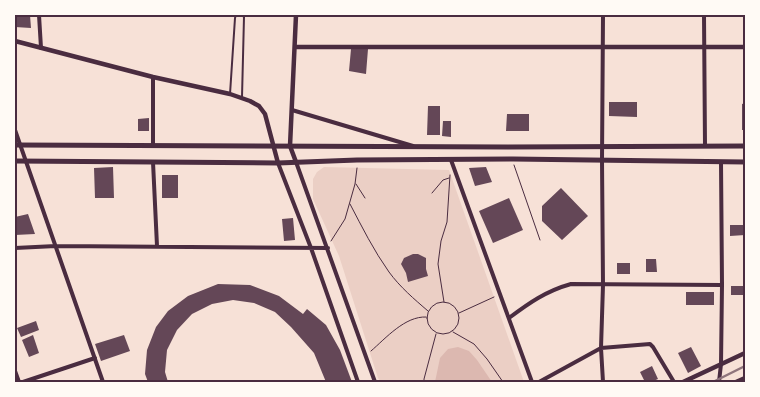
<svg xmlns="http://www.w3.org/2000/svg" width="760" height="397" viewBox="0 0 760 397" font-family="'PT Serif',serif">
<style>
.green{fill:#ebcfc5}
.water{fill:#dcb8b0}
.building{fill:#644757}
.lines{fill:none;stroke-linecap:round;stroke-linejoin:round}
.path{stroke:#4a2c40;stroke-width:1}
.service{stroke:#4a2c40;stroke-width:2}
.minor{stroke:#4a2c40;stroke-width:4}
.tertiary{stroke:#4a2c40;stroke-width:4.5}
.secondary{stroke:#4a2c40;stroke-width:5}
.rail{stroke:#8f747c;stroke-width:2.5}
.neatline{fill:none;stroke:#4a2c40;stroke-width:2}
</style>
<rect width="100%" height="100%" fill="#f7e1d7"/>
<path class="green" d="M324 167 449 170 524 382H381L378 378 339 256 313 199V179L317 172Z"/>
<path class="water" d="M458 347 469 351 477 360 492 382H435L440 358 448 349Z"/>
<path class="building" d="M15 15H30L31 28 15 27Z
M351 49H368L366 74 349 71Z
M609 102H637V117L609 116Z
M745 103V130H742V104Z
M428 106H440V135H427Z
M507 114H529V131H506Z
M149 118V131H138V119Z
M443 121H451V137L442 136Z
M113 167 114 198H95L94 168Z
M486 167 492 182 475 186 469 168Z
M162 175H178V198H162Z
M561 188 588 216 562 240 542 221V206Z
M509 198 523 230 493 243 479 211Z
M28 214 35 234 15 235V217Z
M293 218 295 240 284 241 282 219Z
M730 225H745V235L730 236Z
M413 254H418L426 258V269L428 276 408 282 406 273 401 264 404 258Z
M646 259H656L657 272H646Z
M617 263H630V274H617Z
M218 284 250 285 279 296 303 314 307 309 326 325 340 350 352 382H326L314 353 291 327 275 312 254 303 233 300 212 304 192 314 177 330 167 350 165 372 168 382H148L145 374 147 350 156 327 168 311 188 296Z
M731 286H745V295H731Z
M686 292H714V305H686Z
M36 321 39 330 21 337 17 328Z
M33 335 39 353 29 357 22 340Z
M124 335 130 351 101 361 95 344Z
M691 347 701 366 688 373 678 353Z
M652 366 658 379 651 382H645L640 372Z"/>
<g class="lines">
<path class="path" d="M514 165 540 240
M356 184 365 198
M432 193 443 180 449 178
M350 204C362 227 374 251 389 272 400 287 414 299 428 311
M331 241 345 219 355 184 357 168
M427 318a16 16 0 1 1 32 0a16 16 0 1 1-32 0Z
M444 302 438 264 441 241 447 222 450 175
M459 313 494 297
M453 332 474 344 487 359 503 382
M371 351C386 338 405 316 426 317
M424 382V379L436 334"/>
<path class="service" d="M230 94 235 18 236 15
M242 97 244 17 242 15"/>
<path class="minor" d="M39 15 41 48
M704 15 705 146
M292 110 413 146
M15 130 103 382
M153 145V77
M451 160 532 382
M153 162 157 246
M296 162 375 382
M278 163 311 248 358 382
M15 248 56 246 328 248
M509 318C529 303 546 291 571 284L722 285
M15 371 19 382
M23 382 95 358
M539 382 601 348 650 344 653 347 674 382
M603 382 601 348 603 285 602 160 603 15
M719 382 721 364 722 285 721 162"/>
<path class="tertiary" d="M15 41 153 77 230 94 250 101 259 106 265 114 278 163
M295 47H745
M296 162 290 146 296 15
M683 382 745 353
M736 382 745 378"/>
<path class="secondary" d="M15 145 508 147 745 146
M15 161 278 163 357 160 513 159 745 162"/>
<path class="rail" d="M713 382 745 366"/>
</g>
<rect width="760" height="397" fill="none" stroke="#fffaf5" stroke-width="32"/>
<rect x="16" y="16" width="728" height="365" class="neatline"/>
</svg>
